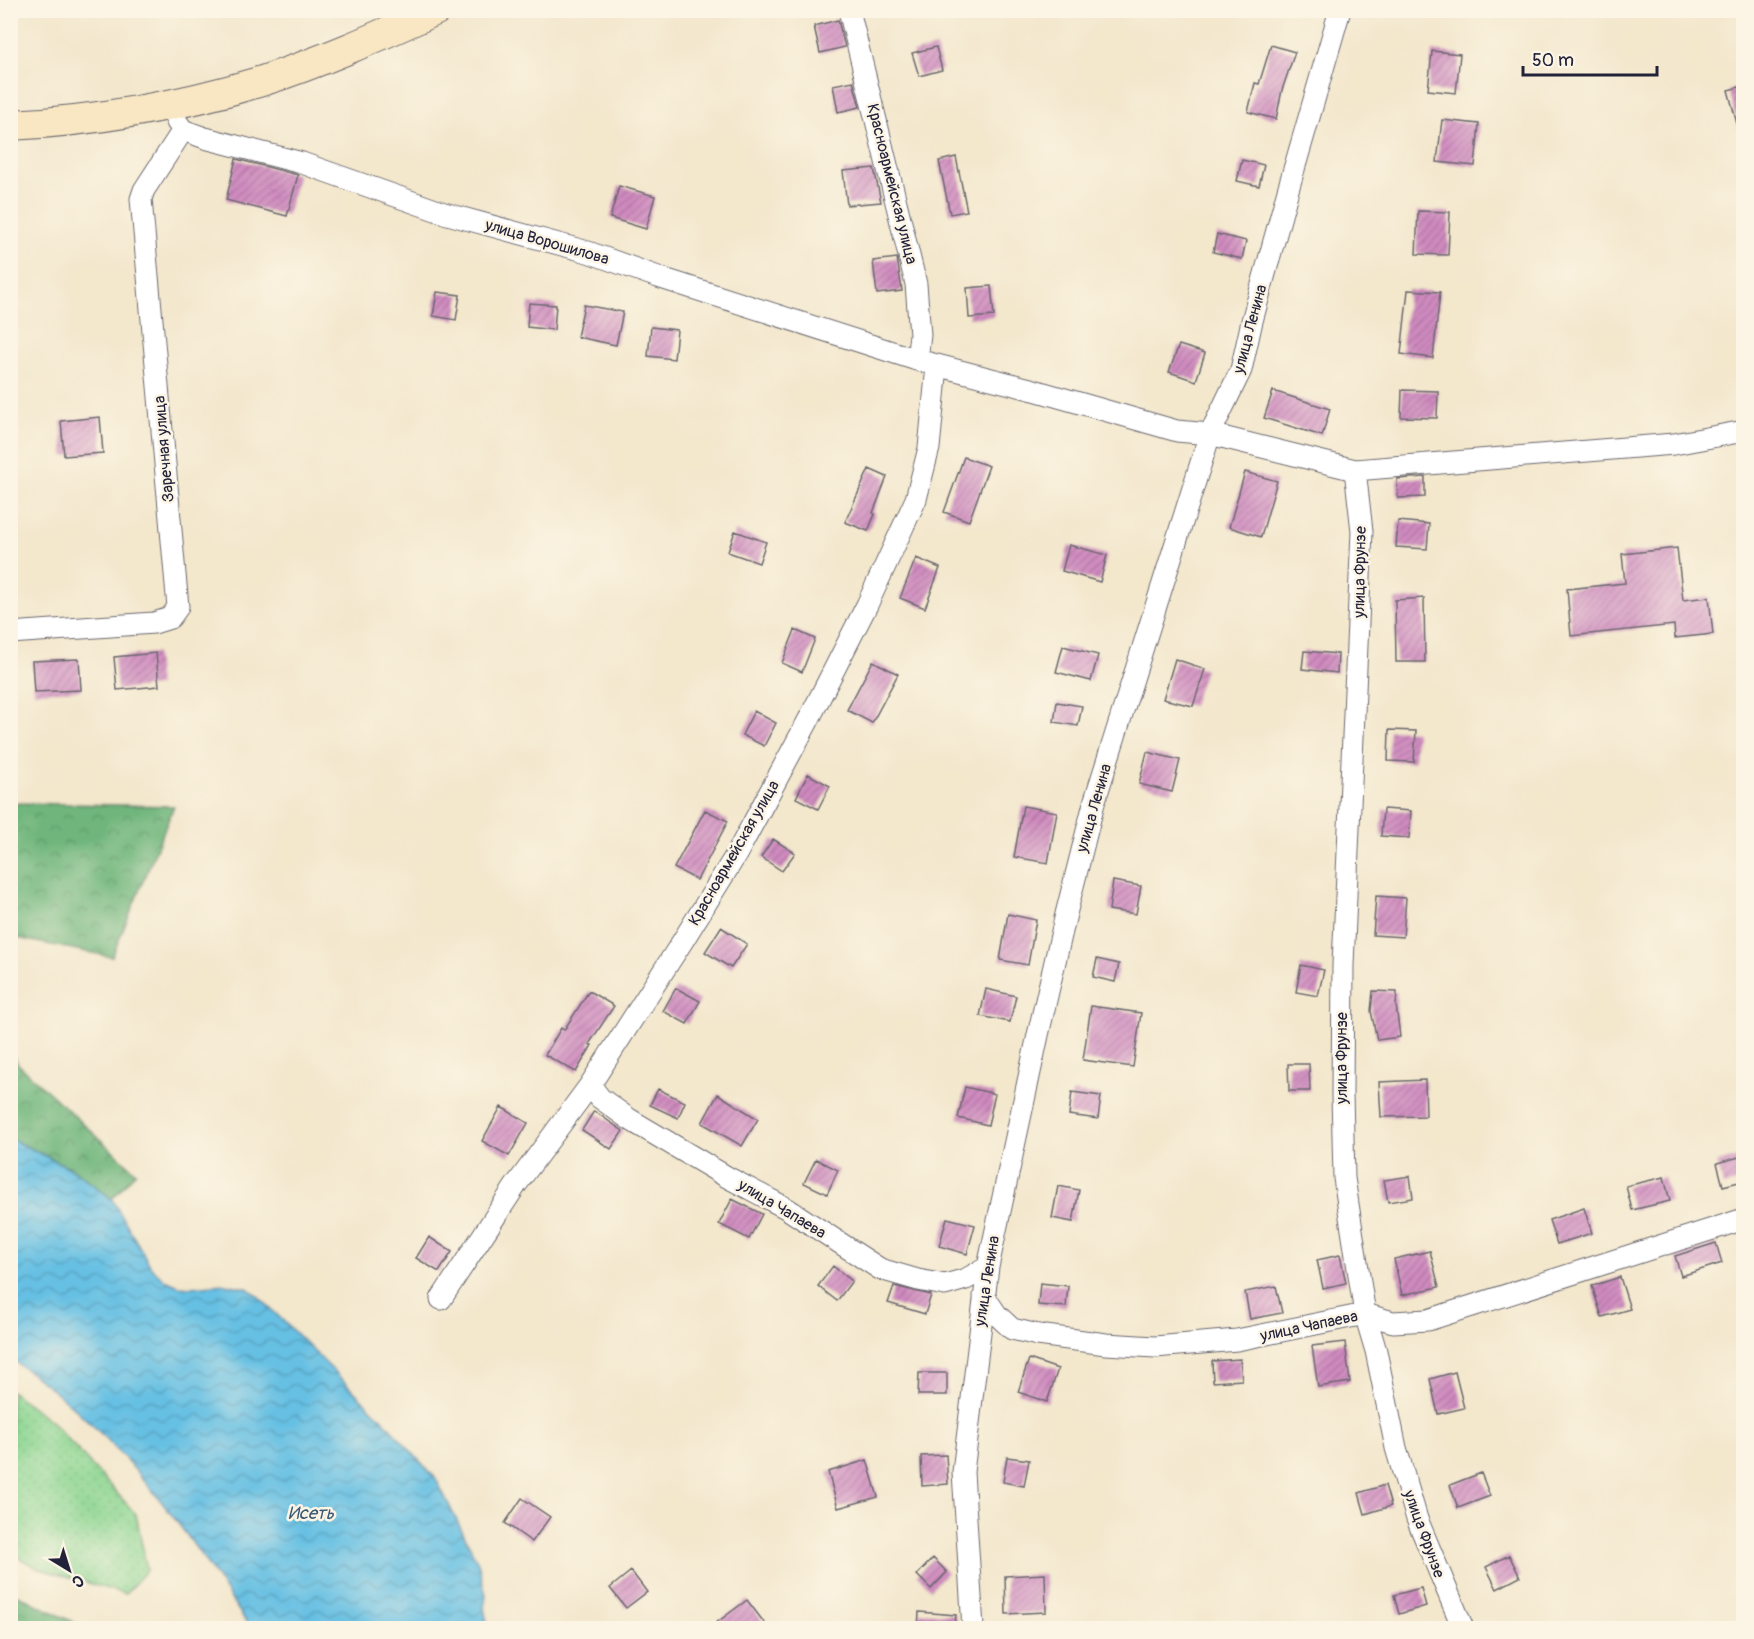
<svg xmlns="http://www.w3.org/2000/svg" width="1754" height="1639" viewBox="0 0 1754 1639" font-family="Pangolin,sans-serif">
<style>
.grass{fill:url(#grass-dots);stroke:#567c66;stroke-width:1.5}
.forest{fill:url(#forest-crowns);stroke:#496c5b;stroke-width:1.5}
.water{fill:url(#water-waves);stroke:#44718f;stroke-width:1.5}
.building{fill:url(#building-hatch)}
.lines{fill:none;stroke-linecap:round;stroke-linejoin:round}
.minor-casing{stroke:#6b676e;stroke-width:23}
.secondary-casing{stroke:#6b676e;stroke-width:32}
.minor{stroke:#fff;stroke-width:21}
.secondary{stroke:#f9e7c3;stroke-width:30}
.labels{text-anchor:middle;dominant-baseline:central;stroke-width:5;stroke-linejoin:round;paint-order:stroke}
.street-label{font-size:16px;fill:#22223b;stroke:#fcf5e5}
.water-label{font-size:18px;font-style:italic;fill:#3a5976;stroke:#fcf5e5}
</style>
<defs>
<pattern id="grass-dots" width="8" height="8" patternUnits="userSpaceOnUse" patternTransform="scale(1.5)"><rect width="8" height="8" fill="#8bd591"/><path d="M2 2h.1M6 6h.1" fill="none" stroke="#78b77e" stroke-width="1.8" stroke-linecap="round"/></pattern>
<pattern id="forest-crowns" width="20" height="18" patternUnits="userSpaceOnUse" patternTransform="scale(1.5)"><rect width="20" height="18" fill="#70b67b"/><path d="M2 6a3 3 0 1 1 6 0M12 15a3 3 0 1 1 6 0" fill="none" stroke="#5c9466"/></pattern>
<pattern id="water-waves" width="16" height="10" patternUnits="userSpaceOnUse" patternTransform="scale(1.5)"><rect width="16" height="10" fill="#66c0e3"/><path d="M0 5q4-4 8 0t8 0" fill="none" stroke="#549cb9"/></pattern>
<pattern id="building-hatch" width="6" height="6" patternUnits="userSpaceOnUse" patternTransform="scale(1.5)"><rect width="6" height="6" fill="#d08bc0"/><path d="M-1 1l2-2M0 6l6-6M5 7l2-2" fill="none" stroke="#a8719d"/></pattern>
</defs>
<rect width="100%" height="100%" fill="#fcf5e5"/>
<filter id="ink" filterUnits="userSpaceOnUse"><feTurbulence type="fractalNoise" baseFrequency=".0167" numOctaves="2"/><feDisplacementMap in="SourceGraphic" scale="12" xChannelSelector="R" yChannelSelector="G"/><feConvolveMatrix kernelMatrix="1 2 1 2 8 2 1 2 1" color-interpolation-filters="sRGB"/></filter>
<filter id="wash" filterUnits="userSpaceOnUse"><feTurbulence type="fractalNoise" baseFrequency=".008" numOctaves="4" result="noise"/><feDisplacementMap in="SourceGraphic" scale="24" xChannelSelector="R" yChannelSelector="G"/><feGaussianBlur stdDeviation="1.35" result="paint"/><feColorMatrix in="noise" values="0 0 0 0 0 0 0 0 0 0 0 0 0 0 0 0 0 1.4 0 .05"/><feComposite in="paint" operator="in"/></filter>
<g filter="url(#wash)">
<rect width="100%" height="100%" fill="#f3e7cc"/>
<path class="grass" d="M11 1391 51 1421 136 1514 147 1570 125 1594 37 1568 11 1553Z"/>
<path class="forest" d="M11 803 174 806 112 957 11 937Z
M10 1048 18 1064 136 1172 112 1199 72 1169 11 1139Z
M10 1591 85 1628H11Z"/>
<path class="water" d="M11 1139 72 1169 112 1199 151 1267 165 1280 179 1286 191 1287 225 1284 247 1288 258 1296 385 1422 436 1479 478 1563 486 1595 484 1608 488 1628H250C183 1524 115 1429 11 1359Z"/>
<g id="blocks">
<path class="building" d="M838 20 845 47 820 53 814 26Z
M1271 45 1295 52 1282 90 1276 119 1248 112 1255 83 1259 84Z
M936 47 942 70 919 76 912 53Z
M1432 51 1460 54 1456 93 1428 90Z
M853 81 860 107 838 112 833 85Z
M1743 86V130L1739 131 1728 90Z
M1442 120 1479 124 1475 166 1437 162Z
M956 157 967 211 950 214 939 161Z
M236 159 298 175 287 216 226 200Z
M1242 160 1264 165 1259 186 1237 181Z
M874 168 881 202 847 205 843 171Z
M619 186 655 196 646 229 610 218Z
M1418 211 1450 212 1448 255 1416 254Z
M1217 234 1246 241 1242 259 1213 252Z
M897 258 902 291 877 294 873 261Z
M991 286 994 316 969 318 967 288Z
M1408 290 1440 292 1433 358 1401 354Z
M437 292 460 295 456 320 433 316Z
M529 303 556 305 554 330 527 327Z
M584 305 623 312 616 345 577 337Z
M651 327 677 330 674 359 648 356Z
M1179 345 1205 353 1196 381 1169 372Z
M1402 390 1438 391 1437 418 1401 417Z
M1273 391 1330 409 1322 436 1264 418Z
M100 417 103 453 64 456 61 421Z
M964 457 989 466 969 521 944 512Z
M869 469 887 477 873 513 875 514 868 531 845 522Z
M1245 472 1277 481 1261 537 1229 527Z
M1425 477V497L1398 498 1397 479Z
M1398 521 1429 524 1427 549 1396 547Z
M735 531 766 542 759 563 728 552Z
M1069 545 1107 555 1100 582 1062 571Z
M1677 548 1683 600 1709 597 1713 634 1675 638 1674 625 1571 636 1567 589 1625 583 1622 554Z
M916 558 940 568 925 608 900 598Z
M1424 598 1425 662H1396L1395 600Z
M795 630 815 639 802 672 782 663Z
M1063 646 1098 655 1091 681 1056 672Z
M1304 651 1338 654 1337 673 1302 669Z
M156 653 159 686 117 690 114 657Z
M79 659 81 690 34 692 32 661Z
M1175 659 1205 669 1193 706 1163 699Z
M873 661 898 674 872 723 847 710Z
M1057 702 1082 706 1078 726 1054 722Z
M754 711 776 723 764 746 742 735Z
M1389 730 1416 731 1414 762 1388 761Z
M1147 752 1180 760 1172 792 1139 784Z
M808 774 830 786 818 809 796 798Z
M1023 806 1057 812 1048 863 1014 857Z
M1383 809 1411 811 1409 838 1381 836Z
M705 810 728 821 697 880 674 868Z
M773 839 795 853 782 871 761 857Z
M1113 881 1141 886 1136 914 1109 910Z
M1376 896 1406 898 1403 937 1373 935Z
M1008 914 1036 920 1028 965 1000 960Z
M721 927 747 944 731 968 705 952Z
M1097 959 1119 964 1115 982 1093 977Z
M1301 965 1324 970 1318 996 1296 992Z
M676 988 700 1001 687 1024 663 1011Z
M986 989 1016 996 1010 1022 980 1016Z
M589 991 614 1006 589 1044 592 1045 576 1072 545 1055 561 1028 564 1030Z
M1373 991 1397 992 1396 1005 1400 1037 1377 1040 1371 1011Z
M1091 1006 1141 1013 1133 1067 1083 1060Z
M1288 1064H1309L1310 1091H1289Z
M1425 1080 1426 1116 1381 1117 1379 1082Z
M965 1087 995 1094 988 1125 958 1118Z
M658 1089 685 1102 678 1118 650 1105Z
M1072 1092 1101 1096 1098 1119 1069 1115Z
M718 1094 758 1119 742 1146 702 1123Z
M501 1107 528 1123 509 1156 482 1141Z
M594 1111 623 1131 611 1149 582 1130Z
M1743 1156V1181L1723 1186 1717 1163Z
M816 1159 838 1170 827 1194 804 1183Z
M1410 1176 1413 1198 1388 1202 1384 1180Z
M1664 1177 1670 1201 1632 1210 1626 1186Z
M1058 1186 1079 1190 1073 1222 1052 1218Z
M732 1199 762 1214 749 1239 719 1224Z
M1584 1208 1592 1233 1557 1244 1549 1220Z
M947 1218 975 1225 967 1254 939 1246Z
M429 1237 452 1252 439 1272 416 1258Z
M1716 1243 1722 1263 1681 1276 1675 1256Z
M1430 1251 1439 1287 1402 1295 1394 1259Z
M1340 1255 1346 1283 1323 1288 1317 1260Z
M833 1266 852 1281 837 1301 818 1286Z
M1620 1277 1630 1309 1602 1317 1592 1286Z
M1040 1283 1068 1286 1066 1307 1038 1305Z
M894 1286 931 1295 925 1314 888 1303Z
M1276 1286 1282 1313 1250 1319 1245 1292Z
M1345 1342 1350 1382 1318 1387 1312 1346Z
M1029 1359 1058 1369 1047 1402 1018 1392Z
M1240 1359 1242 1380 1213 1382 1212 1361Z
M1455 1372 1464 1408 1438 1414 1430 1379Z
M919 1373H947V1395H918Z
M946 1455 948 1484 922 1486 921 1456Z
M1007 1457 1029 1460 1024 1486 1003 1482Z
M867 1460 878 1497 838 1508 828 1472Z
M1481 1473 1490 1496 1458 1508 1450 1485Z
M1385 1485 1391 1506 1365 1514 1359 1493Z
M522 1498 550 1517 532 1542 505 1523Z
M1509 1555 1520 1577 1497 1589 1486 1567Z
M933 1558 947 1572 931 1589 917 1575Z
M631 1571 647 1592 626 1608 610 1588Z
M1045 1574 1046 1612 1006 1614 1005 1576Z
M1421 1588 1426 1606 1399 1614 1394 1595Z
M747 1600 769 1629H708Z
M919 1612 956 1615 954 1629H918Z"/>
</g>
</g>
<g filter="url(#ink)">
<use href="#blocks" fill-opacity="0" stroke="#6b676e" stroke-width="1.5"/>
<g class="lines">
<g class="minor-casing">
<path id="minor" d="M849 10 916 284 920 335 917 360
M172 104 177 122 183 130 205 138 302 163 444 213 588 252 658 277 917 360 1034 390 1177 431 1210 434 1355 470 1674 444 1744 431
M1355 470 1362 531 1343 965 1342 1094 1344 1178 1365 1314 1376 1351 1396 1448 1417 1519 1463 1628
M10 633 154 623 170 618 178 607 141 199 144 190 183 130
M590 1085 600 1098 629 1119 727 1177 786 1208 880 1269 918 1280 945 1285 966 1279 988 1267
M984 1296 997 1315 1012 1329 1038 1335 1106 1344 1155 1347 1237 1340 1365 1314 1393 1322 1428 1320 1744 1219
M441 1299 516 1185 590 1085 682 942 736 855 808 721 867 605 916 499 929 448 937 366
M973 1628 963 1472 988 1267 1038 1035 1066 914 1094 803 1210 434 1241 370 1252 321 1288 190 1340 10"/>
</g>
<g class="secondary-casing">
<path id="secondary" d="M10 125C96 121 180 106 262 81 321 62 379 36 436 10"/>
</g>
<use href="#minor" class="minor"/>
<use href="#secondary" class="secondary"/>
</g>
</g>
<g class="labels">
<g class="street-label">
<text transform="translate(892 184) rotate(76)">Красноармейская улица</text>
<text transform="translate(547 242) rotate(16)">улица Ворошилова</text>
<text transform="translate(1250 329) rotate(-75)">улица Ленина</text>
<text transform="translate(164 449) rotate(-95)">Заречная улица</text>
<text transform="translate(1360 572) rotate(-89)">улица Фрунзе</text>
<text transform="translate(1094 808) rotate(-74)">улица Ленина</text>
<text transform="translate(734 853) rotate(-60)">Красноармейская улица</text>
<text transform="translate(1342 1058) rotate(-90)">улица Фрунзе</text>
<text transform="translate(782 1209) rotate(31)">улица Чапаева</text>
<text transform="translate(987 1281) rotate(-81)">улица Ленина</text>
<text transform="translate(1309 1326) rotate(-12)">улица Чапаева</text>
<text transform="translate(1424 1534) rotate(70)">улица Фрунзе</text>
</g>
<g class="water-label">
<text x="311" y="1513">Исеть</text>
</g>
</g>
<rect width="1754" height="1639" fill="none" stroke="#fcf5e5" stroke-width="36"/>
<g transform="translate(69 1570) rotate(142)" stroke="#fcf5e5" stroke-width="4.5" paint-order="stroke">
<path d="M0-4.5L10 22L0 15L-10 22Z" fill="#22223b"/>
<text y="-9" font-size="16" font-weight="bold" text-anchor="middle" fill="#22223b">С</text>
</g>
<path d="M1523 66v9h134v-9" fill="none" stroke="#22223b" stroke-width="3"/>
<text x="1532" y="66" font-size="18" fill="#22223b" stroke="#fcf5e5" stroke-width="4.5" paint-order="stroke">50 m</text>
</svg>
